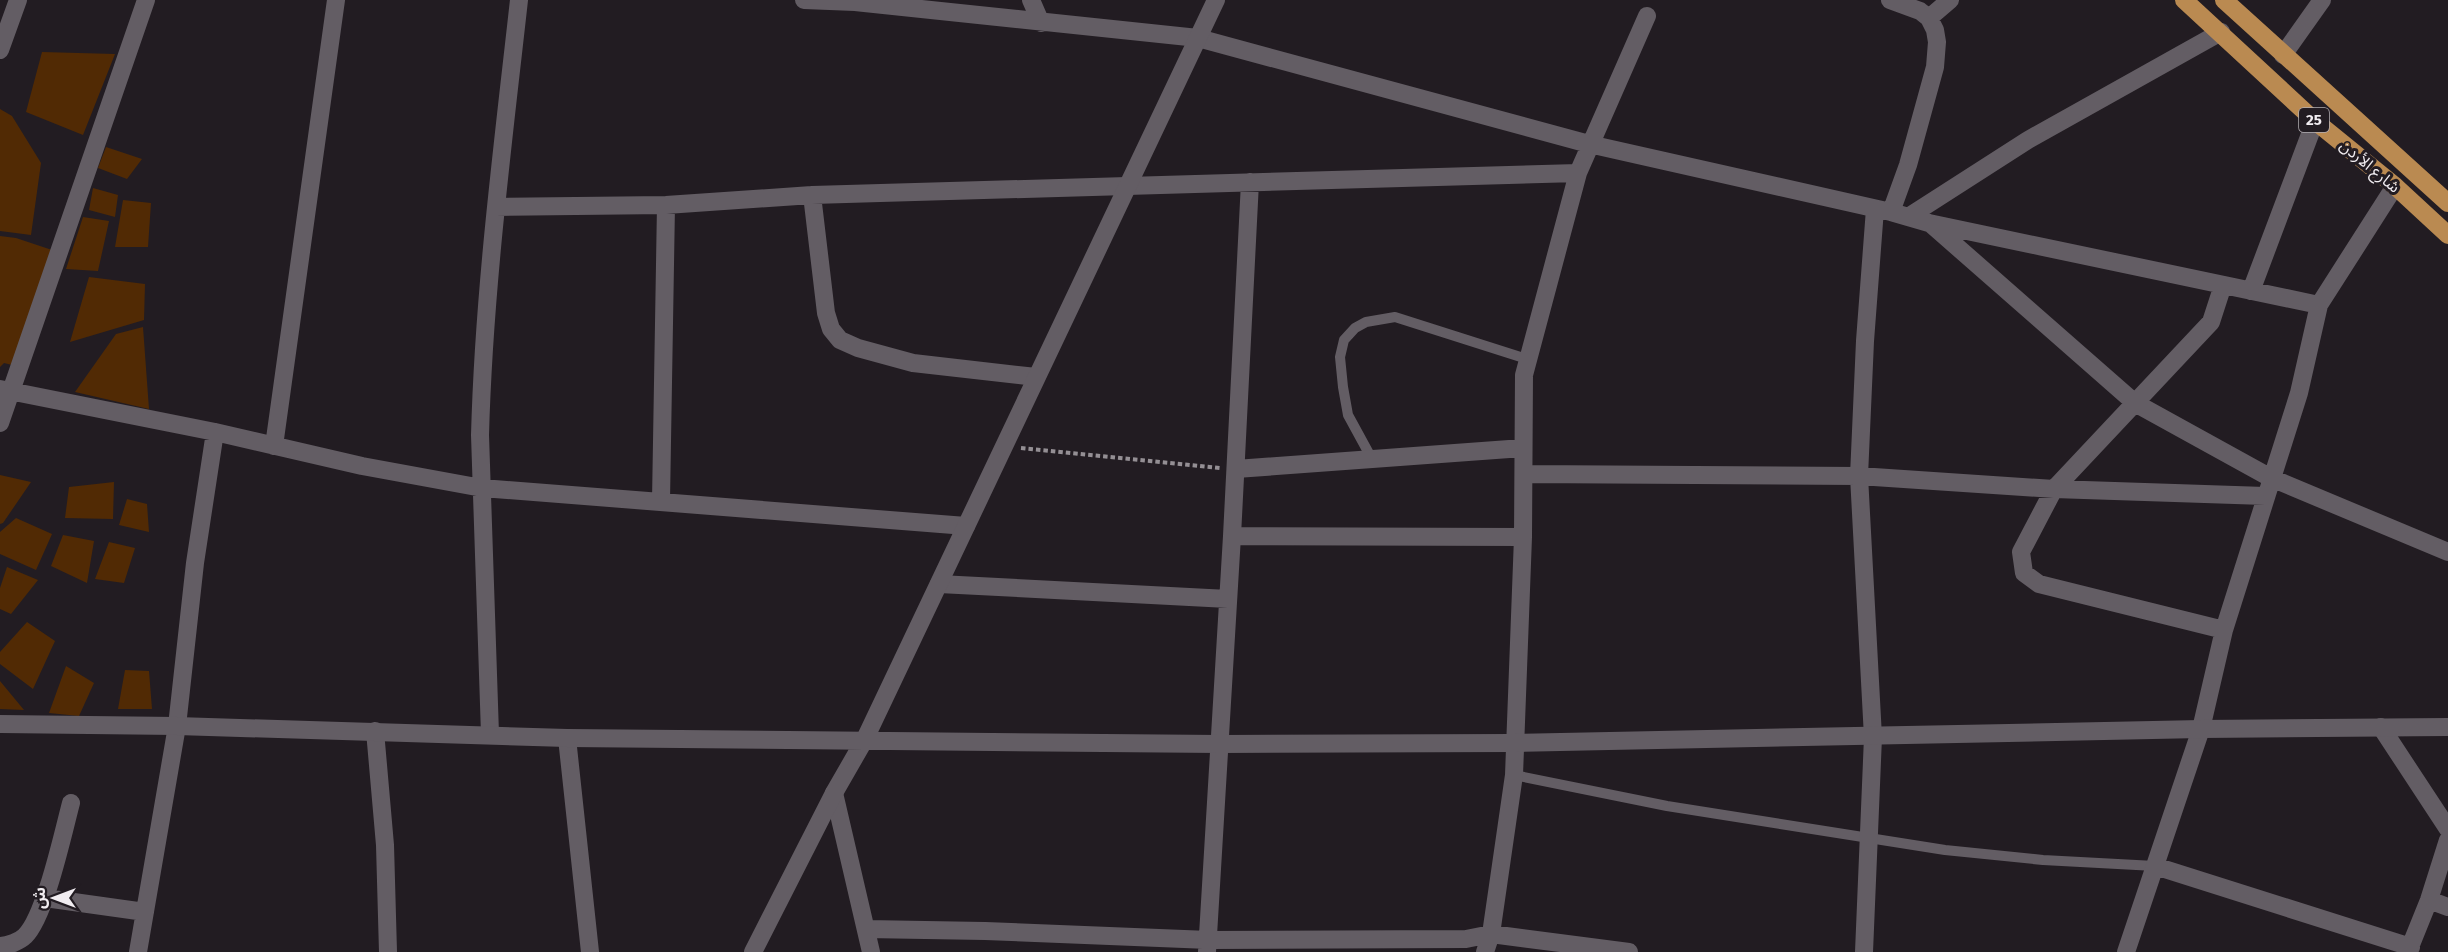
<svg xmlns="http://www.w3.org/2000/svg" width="2448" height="952" viewBox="0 0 2448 952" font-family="'Fira Sans','Noto Sans Arabic',sans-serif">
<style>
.building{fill:#512a04}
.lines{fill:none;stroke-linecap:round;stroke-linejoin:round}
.path{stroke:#948f94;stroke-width:4;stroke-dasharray:4.5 3;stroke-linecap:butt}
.service{stroke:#635d64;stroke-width:10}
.minor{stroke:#635d64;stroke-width:18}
.tertiary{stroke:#635d64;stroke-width:18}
.trunk{stroke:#ba8a51;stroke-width:18}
.labels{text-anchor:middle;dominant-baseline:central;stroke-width:6;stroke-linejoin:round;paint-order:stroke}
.shield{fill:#221c22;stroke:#b3aeb3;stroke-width:1.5}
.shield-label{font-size:15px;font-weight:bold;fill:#f1edf1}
.street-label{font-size:16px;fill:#f1edf1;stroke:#221c22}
</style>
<rect width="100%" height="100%" fill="#221c22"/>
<path class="building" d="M42 52 115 54 83 135 26 112Z
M0 109 12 116 41 163 31 235 0 231Z
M106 147 142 159 127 179 98 168Z
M93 188 118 195 115 217 89 210Z
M123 200 151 203 148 247H115Z
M83 217 109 221 98 271 66 269Z
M0 236 16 238 52 250 12 365 4 363 0 367Z
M89 277 145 284 144 320 70 342Z
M143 327 149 409 75 392 116 334Z
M0 475 31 482 3 523 0 524Z
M114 482 113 519 65 518 69 487Z
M127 499 147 504 149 532 119 525Z
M16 518 52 534 36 570 0 554V532Z
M63 535 94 541 87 583 51 566Z
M109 542 135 548 124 583 95 579Z
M7 567 38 580 11 614 0 609V588Z
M27 622 55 641 33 689 0 664V652Z
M66 666 94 683 79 716 49 713Z
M125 670 149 671 152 709H118Z
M0 681 24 710 0 709Z"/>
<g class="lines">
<path class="path" d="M1021 448 1220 468"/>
<path class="service" d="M1372 459 1348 415 1343 387 1340 357 1344 340 1355 328 1366 322 1395 317 1527 359
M1514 775 1667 806 1945 850 2043 860 2155 866"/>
<path class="minor" d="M804 0 855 2 1198 38 1589 144 1891 212 1929 223 2319 305
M1031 0 1041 23
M1890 0 1920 11 1929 18 1935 30 1937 42 1935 67 1908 165 1891 212
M1929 18 1950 0
M0 50 18 0
M2283 55 2322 0
M812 195 826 313 831 329 840 340 858 348 913 363 1036 377
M496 207 666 205 812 195 1578 173
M1908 217 2028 140 2221 32
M1931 224 2135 403 2271 478 2448 552
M2223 285 2211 322 2054 489 2021 552 2024 573 2039 584 2224 630
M2251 291 2315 121
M0 389 215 432 362 466 482 488 966 526
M0 423 146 0
M274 446 336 0
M1236 469 1523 448
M1524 474 1859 476 2054 489 2265 496
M661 501 666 205
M1232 536 1523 537
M939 584 1228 599
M2381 727 2448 829
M375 731 385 845 388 952
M490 734 480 435C484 289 503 144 519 0
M567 738 590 952
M834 793 871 952
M2155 866 2411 947
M45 898 145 912
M2429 900 2448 907
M866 929 985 931 1209 940 1466 939 1491 934 1629 952
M0 946C8 946 20 941 25 936 45 917 63 833 71 803
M138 952 177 726 195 563 215 432
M1207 952 1232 536 1250 182
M1485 952 1491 934 1514 775 1523 537 1524 375 1578 173 1647 16
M1864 952 1873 737 1859 476 1865 341 1875 209
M2126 952 2201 729 2224 630 2299 393 2319 305 2395 186
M2408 952 2429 900 2448 840"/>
<path class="tertiary" d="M0 724 177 726 567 738 1220 744 1514 743 2201 729 2448 727
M753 952 834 793 865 739 1216 0"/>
<path class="trunk" d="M2184 0 2315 121 2395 186 2448 235
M2224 0 2448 203"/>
</g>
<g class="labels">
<rect class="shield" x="2299" y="108" width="30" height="24" rx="4.5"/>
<g class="shield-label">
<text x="2314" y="120">25</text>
</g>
<g class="street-label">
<text transform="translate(2370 166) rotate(40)">شارع الأردن</text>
</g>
</g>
<g transform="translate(54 898) rotate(270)" stroke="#221c22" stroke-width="4.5" paint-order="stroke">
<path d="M0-4.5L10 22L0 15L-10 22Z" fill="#f1edf1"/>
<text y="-9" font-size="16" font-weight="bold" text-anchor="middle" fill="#f1edf1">ش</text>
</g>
</svg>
